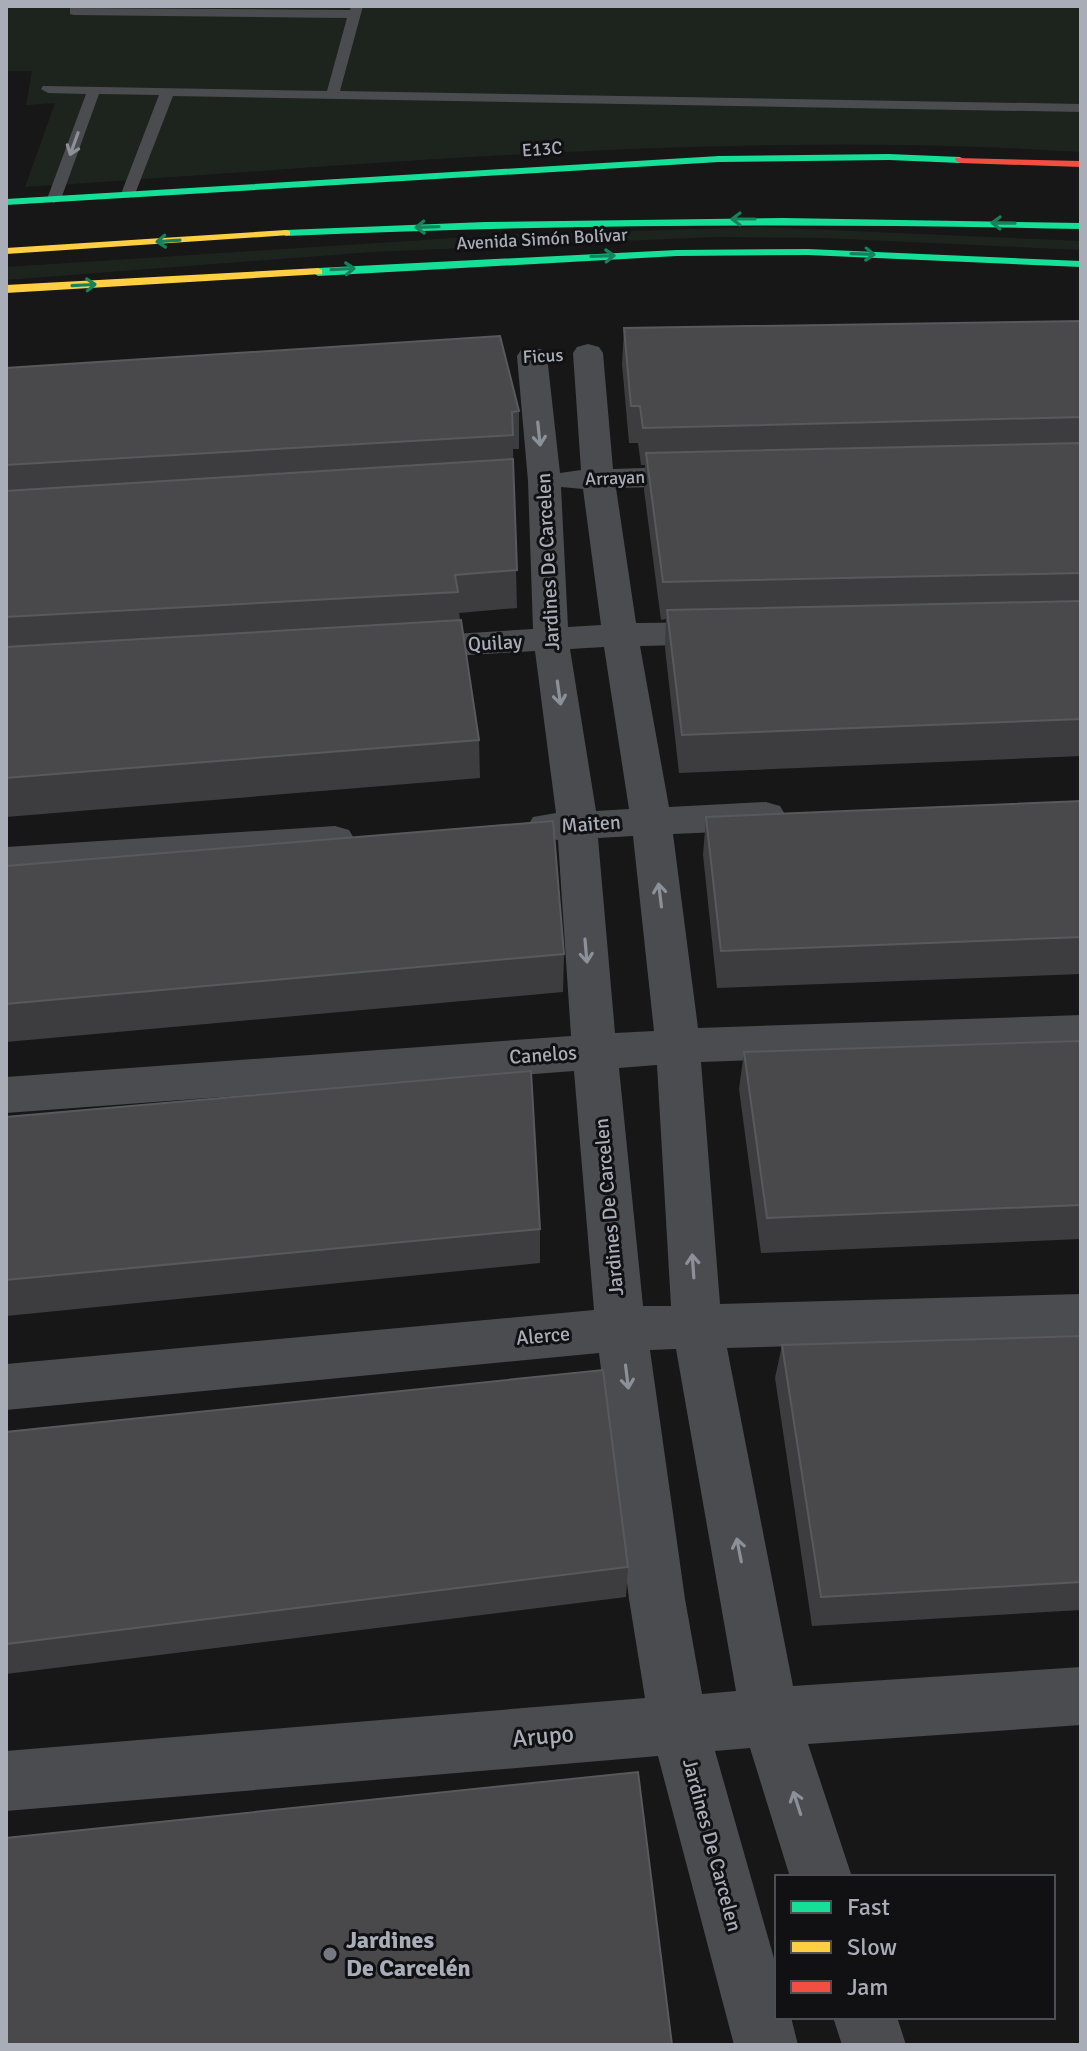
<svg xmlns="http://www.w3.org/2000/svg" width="1087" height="2051" viewBox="0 0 1087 2051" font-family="Signika,sans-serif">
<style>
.green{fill:#1d241e}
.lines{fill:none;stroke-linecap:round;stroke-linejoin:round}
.lane{fill:#4b4c50;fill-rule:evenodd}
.street{fill:#4b4c50;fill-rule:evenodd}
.fast{fill:#16e098;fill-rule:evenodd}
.slow{fill:#ffcf43;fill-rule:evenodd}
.jam{fill:#f24e42;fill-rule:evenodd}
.wall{fill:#3d3d3f}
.building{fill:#49494c;stroke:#58595d;stroke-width:2}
.oneway{stroke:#8c9099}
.oneway2{stroke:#14835c}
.poi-dot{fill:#757880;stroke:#111113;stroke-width:3}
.labels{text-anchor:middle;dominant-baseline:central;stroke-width:6;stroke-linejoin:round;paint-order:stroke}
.far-street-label{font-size:18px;fill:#a8adb8;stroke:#111113}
.street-label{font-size:20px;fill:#a8adb8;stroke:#111113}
.near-street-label{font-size:24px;fill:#a8adb8;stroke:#111113}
.near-poi-label{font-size:24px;font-weight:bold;fill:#a8adb8;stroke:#111113;text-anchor:start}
</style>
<rect width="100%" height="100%" fill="#171717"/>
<path class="green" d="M6 6H1081V152C730 129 375 165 25 187L55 103 26 105 32 71H6Z
M762 227 1081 241V250L823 238 715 237 372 252 6 280V267L500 235Z"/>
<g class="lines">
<path class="lane" d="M351 6H363L340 91 1081 104V112L173 96 135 194 128 198 121 194 159 95 99 94 61 199 54 203 47 199 86 94 48 93 41 89 43 86 327 91 347 18 74 15 70 14V8L350 10Z"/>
<path class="street" d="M588 344 599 347 603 353 613 469 702 466 714 469 718 476 714 483 702 486 616 488 636 623 727 622 740 625 745 633 740 641 727 644 640 646 669 807 766 802 780 806 786 816 780 826 766 830 673 834 698 1028 1081 1015V1049L701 1062 720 1304 1081 1294V1338L727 1348 793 1686 1081 1667V1725L808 1744 852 1877H790L750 1748 715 1751 777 1969V2017H791L798 2045H734L658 1756 6 1811V1751L645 1698 629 1599 599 1353 6 1410V1364L594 1310 574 1071 6 1113V1077L571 1036 558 840 533 837 527 827 533 817 556 813 535 651 404 659 391 656 386 648 391 640 404 637 533 629 528 481 517 356 521 350 532 347 543 350 547 356 560 473 581 470 573 353 577 347ZM561 487 583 489 601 625 568 627ZM604 647 629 809 596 811 570 649ZM633 836 654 1031 615 1033 598 838ZM657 1065 671 1306H643L619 1068ZM676 1349 736 1691 702 1694 685 1599 650 1350Z
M335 826 349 830 355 840 349 850 335 854 6 875V847Z
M833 2017H897L906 2045H842Z"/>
<path class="fast" d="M889 154 960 157 965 160 960 163 889 160 719 162 6 205V199L719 156Z
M783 218 1081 223V229C816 223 551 224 286 236L280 233 286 230 485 222Z
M808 249 1081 261V267L808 255 677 256 318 276 312 272 318 268 677 250Z"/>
<path class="slow" d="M286 230 290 231V235L6 254V248Z
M318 268 322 270V274L6 293V285Z"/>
<path class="jam" d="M956 158 1081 161V167L960 163 955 160Z"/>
</g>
<path class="wall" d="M1081 321V756L679 773 665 648 666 619 661 620 644 490 645 465H641L638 443H629L622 364 624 328Z
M6 368 519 411V449H513L517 608 459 613 479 740 480 778 6 817Z
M1081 801V974L717 988 703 855 706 817Z
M6 866 564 954 563 992 6 1042Z
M1081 1041V1239L761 1253 739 1089 744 1052Z
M6 1117 540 1229V1263L6 1316Z
M1081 1336V1610L812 1626 775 1378 782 1345Z
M6 1432 628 1567 626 1597 6 1674Z"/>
<path class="building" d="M1081 321V417L643 428 640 406H631L624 328Z
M500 336 519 411 512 412 513 435 6 465V368Z
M1081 443V573L663 582 646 453Z
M513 459 517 570 455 575 458 592 6 617V491Z
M1081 601V719L682 735 667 610Z
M461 620 479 740 6 778V647Z
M1081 801V937L721 951 706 817Z
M553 821 564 954 6 1004V866Z
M1081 1041V1205L767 1218 744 1052Z
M531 1071 540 1229 6 1280V1117Z
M1081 1336V1582L821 1597 782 1345Z
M603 1370 628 1567 6 1644V1432Z
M638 1772 672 2045H6V1838Z"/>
<defs><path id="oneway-shaft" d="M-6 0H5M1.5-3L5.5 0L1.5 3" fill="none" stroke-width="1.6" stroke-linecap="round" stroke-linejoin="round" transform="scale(2)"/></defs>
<g class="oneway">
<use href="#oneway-shaft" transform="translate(74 144) rotate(110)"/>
<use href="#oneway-shaft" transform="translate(539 434) rotate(84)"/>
<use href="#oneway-shaft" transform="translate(559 693) rotate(82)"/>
<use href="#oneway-shaft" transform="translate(660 895) rotate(-97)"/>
<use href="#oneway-shaft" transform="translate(586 951) rotate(85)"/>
<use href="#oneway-shaft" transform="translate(693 1266) rotate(-94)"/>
<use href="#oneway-shaft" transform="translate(627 1377) rotate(83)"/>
<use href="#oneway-shaft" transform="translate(739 1550) rotate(-101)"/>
<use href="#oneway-shaft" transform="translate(797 1803) rotate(-108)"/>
</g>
<g class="oneway2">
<use href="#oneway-shaft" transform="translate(743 219) rotate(180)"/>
<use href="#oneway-shaft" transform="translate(1003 223) rotate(-179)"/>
<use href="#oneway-shaft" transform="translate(427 227) rotate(178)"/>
<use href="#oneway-shaft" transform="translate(168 241) rotate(176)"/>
<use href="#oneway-shaft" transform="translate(863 254) rotate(2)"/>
<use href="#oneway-shaft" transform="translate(603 256) rotate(-2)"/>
<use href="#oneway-shaft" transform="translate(343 269) rotate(-3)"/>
<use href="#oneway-shaft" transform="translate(84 285) rotate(-3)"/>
</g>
<circle class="poi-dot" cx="330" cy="1954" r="8"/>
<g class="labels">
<g class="far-street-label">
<text transform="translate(542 149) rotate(-4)">E13C</text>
<text transform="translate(542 239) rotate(-3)">Avenida Simón Bolívar</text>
<text transform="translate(543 356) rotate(-3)">Ficus</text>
<text transform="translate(615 478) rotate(-2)">Arrayan</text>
</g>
<g class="street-label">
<text transform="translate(548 562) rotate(-93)">Jardines De Carcelen</text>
<text transform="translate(495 643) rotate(-3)">Quilay</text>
<text transform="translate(591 824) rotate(-4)">Maiten</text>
<text transform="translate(543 1055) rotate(-4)">Canelos</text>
<text transform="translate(609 1207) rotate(-95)">Jardines De Carcelen</text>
<text transform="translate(543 1336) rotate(-5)">Alerce</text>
<text transform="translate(712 1845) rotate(75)">Jardines De Carcelen</text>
</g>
<g class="near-street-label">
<text transform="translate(543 1736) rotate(-5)">Arupo</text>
</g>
<g class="near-poi-label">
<text x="346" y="1940">Jardines<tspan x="346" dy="28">De Carcelén</tspan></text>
</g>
</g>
<rect width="1087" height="2051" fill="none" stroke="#a8adb8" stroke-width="16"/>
<rect x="775" y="1875" width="280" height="144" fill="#111113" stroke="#4d4f55" stroke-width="2"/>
<rect x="791" y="1901" width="40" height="12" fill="#16e098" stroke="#4d4f55" stroke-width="2"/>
<text x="847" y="1915" font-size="24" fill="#a8adb8">Fast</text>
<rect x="791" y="1941" width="40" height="12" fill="#ffcf43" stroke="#4d4f55" stroke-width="2"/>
<text x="847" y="1955" font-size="24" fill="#a8adb8">Slow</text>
<rect x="791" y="1981" width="40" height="12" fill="#f24e42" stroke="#4d4f55" stroke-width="2"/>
<text x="847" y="1995" font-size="24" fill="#a8adb8">Jam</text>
</svg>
